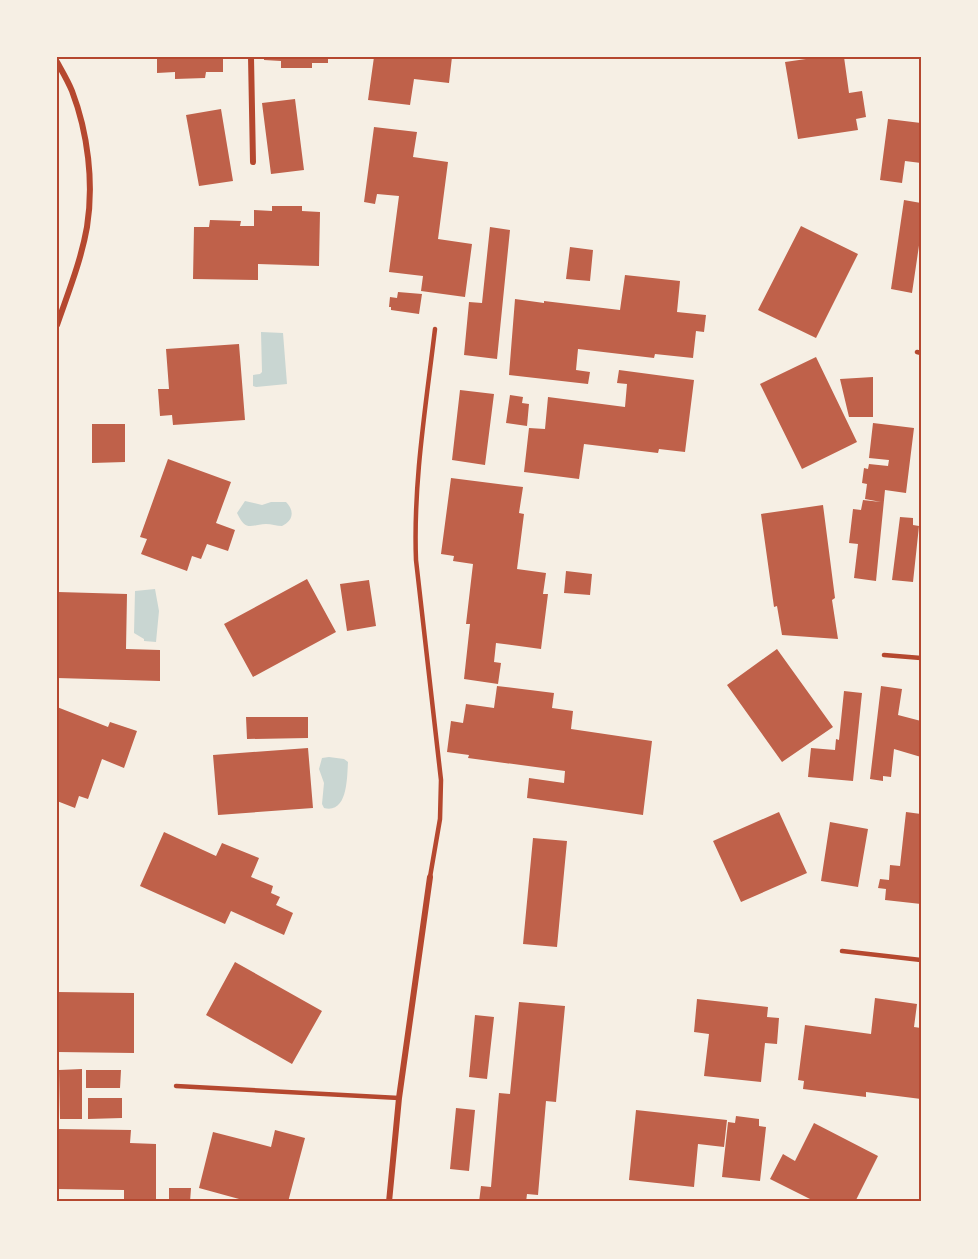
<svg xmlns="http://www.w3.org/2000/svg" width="978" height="1259" viewBox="0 0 978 1259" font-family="'PT Sans',sans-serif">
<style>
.water{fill:#c9d6d2}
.building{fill:#bf614a}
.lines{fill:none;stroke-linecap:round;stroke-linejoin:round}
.service{stroke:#b5482f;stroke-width:4.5}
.minor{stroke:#b5482f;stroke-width:6}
.neatline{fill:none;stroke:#b5482f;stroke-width:2}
</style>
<rect width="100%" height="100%" fill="#f6efe4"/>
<path class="water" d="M261 332 283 333 287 384 256 387 253 386V375L260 374 262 372Z
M245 501 262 505 271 502H286C295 511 293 521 282 526 277 526 271 524 266 524 250 525 246 532 237 513Z
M155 589 159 611 156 642 144 641V639L134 633 135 591Z
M329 757 344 759 348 762C347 777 348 814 324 808L322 804 324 783 319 769 322 758Z"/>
<path class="building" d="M157 57H223V72H206L205 78 175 79V72L157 73Z
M264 57H328V63H312V68H281V61L264 60Z
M374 57H452L449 83 414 79 410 105 368 100Z
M820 57H844L849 93 862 91 866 117 856 119 858 130 798 139 785 62Z
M295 99 304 170 271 174 262 103Z
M221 109 233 181 199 186 186 115Z
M888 119 921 123V163L905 161 902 183 880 180Z
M374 127 417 132 413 157 448 162 438 239 472 244 465 297 421 291 423 276 389 272 399 196 377 194 375 204 364 202Z
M904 200 921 203V232L912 293 891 289Z
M272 206H302V211L320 212 319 266 258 264V280L193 279 194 227H209L210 220 241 221 240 226H254V210L272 211Z
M801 226 858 254 816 338 758 310Z
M490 227 510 230 497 359 464 355 469 302 482 303Z
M570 247 593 250 590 281 566 279Z
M625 275 680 281 677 312 706 315 704 332 696 331 693 358 655 354 654 358 578 349 576 370 590 372 588 384 509 375 515 299 544 303V301L620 310Z
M398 292 422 294 419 314 391 310V307H389L390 297 397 298Z
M239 344 245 420 173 425 172 415 160 416 158 389H169L166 349Z
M816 357 857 442 802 469 760 384Z
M619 370 694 380 685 452 659 449 658 453 584 444 579 479 524 472 529 428 545 429 548 397 625 407 627 384 617 383Z
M873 377V417H849L840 379Z
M460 390 494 394 485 465 452 460Z
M510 395 523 397 522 403 529 404 527 426 506 423Z
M873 423 914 428 906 493 885 490 876 581 854 578 858 544 849 543 853 509 861 510 863 500 881 502 865 499 867 484 862 483 864 468 868 469 869 464 888 466 889 460 869 458Z
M92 424H125V462L92 463Z
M168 459 231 482 216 523 235 530 228 551 207 544 201 559 192 556 187 571 141 554 147 539 140 537Z
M451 478 523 487 519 513 524 514 517 569 546 573 543 594H548L541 649 496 643 494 662 501 663 498 684 464 679 470 624H466L473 564 453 561 454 556 441 554Z
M823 505 835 598 832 600 838 639 782 635 777 606 774 607 761 514Z
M900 517 913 518V525L919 526 913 582 892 580Z
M566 571 592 574 590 595 564 593Z
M307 579 336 632 253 677 224 624Z
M369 580 376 626 347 631 340 584Z
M58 592 127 594 126 649 160 650V681L57 678Z
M777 649 833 727 782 762 727 685Z
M497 686 554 693 552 708 573 711 571 729 652 741 643 815 527 798 529 778 564 783 565 771 468 758 469 755 447 752 451 721 463 723 466 704 494 708Z
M881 686 902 689 898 715 921 721V757L894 749 891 777 883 776V781L870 779Z
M844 691 862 693 853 781 808 777 811 748 835 750 836 739 839 740Z
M57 707 108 727 110 722 137 731 124 768 102 759 88 799 79 796 75 808 57 801Z
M246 717H308V738L247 739Z
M308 748 313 808 218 815 213 755Z
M779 812 807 873 741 902 713 841Z
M906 812 921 814V904L885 900 886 889 878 888 880 879 889 880 890 865 900 866Z
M830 822 868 829 858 887 821 881Z
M164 832 216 856 222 843 259 858 251 877 273 886 271 893 280 897 276 905 293 913 284 935 231 911 225 924 140 886Z
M533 838 567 841 557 947 523 944Z
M235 962 322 1011 292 1064 206 1015Z
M57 992 134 993V1053L57 1052Z
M875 998 917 1004 914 1027 921 1028V1099L866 1092V1097L803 1089 804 1081 798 1080 805 1025 871 1034Z
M697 999 768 1007 767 1017 779 1018 777 1044 765 1043 761 1082 704 1076 709 1034 694 1032Z
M519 1002 565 1006 556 1102 546 1101 538 1195 527 1194 526 1202H479L481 1186 491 1187 499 1093 510 1094Z
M475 1015 494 1017 487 1079 469 1077Z
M82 1069V1119H60L59 1070Z
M86 1070H121L120 1088H86Z
M88 1098H122V1118L88 1119Z
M456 1108 475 1110 469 1171 450 1169Z
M636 1110 727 1120 724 1147 698 1144 694 1187 629 1180Z
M736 1116 759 1119V1126L766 1127 760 1181 722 1177 728 1122 735 1123Z
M814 1123 878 1156 855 1202H816L770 1179 783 1154 795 1161Z
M57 1129 131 1130 130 1143 156 1144V1202H124V1190L57 1189Z
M275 1130 305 1138 288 1202H250L199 1188 213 1132 271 1147Z
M169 1188H191L190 1202H169Z"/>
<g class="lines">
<path class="service" d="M917 352 921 353
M884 655 921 658
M430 877 440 819 441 780 416 560C413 483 426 405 435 329
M842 951 921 960
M176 1086 399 1098"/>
<path class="minor" d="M251 57 253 162
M57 62C62 71 68 81 72 91 88 133 94 183 87 227 81 261 68 293 57 325
M389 1202 399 1098 430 877"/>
</g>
<rect width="978" height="1259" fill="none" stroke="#f6efe4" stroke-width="117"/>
<rect x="58" y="58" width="862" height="1142" class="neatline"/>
</svg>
